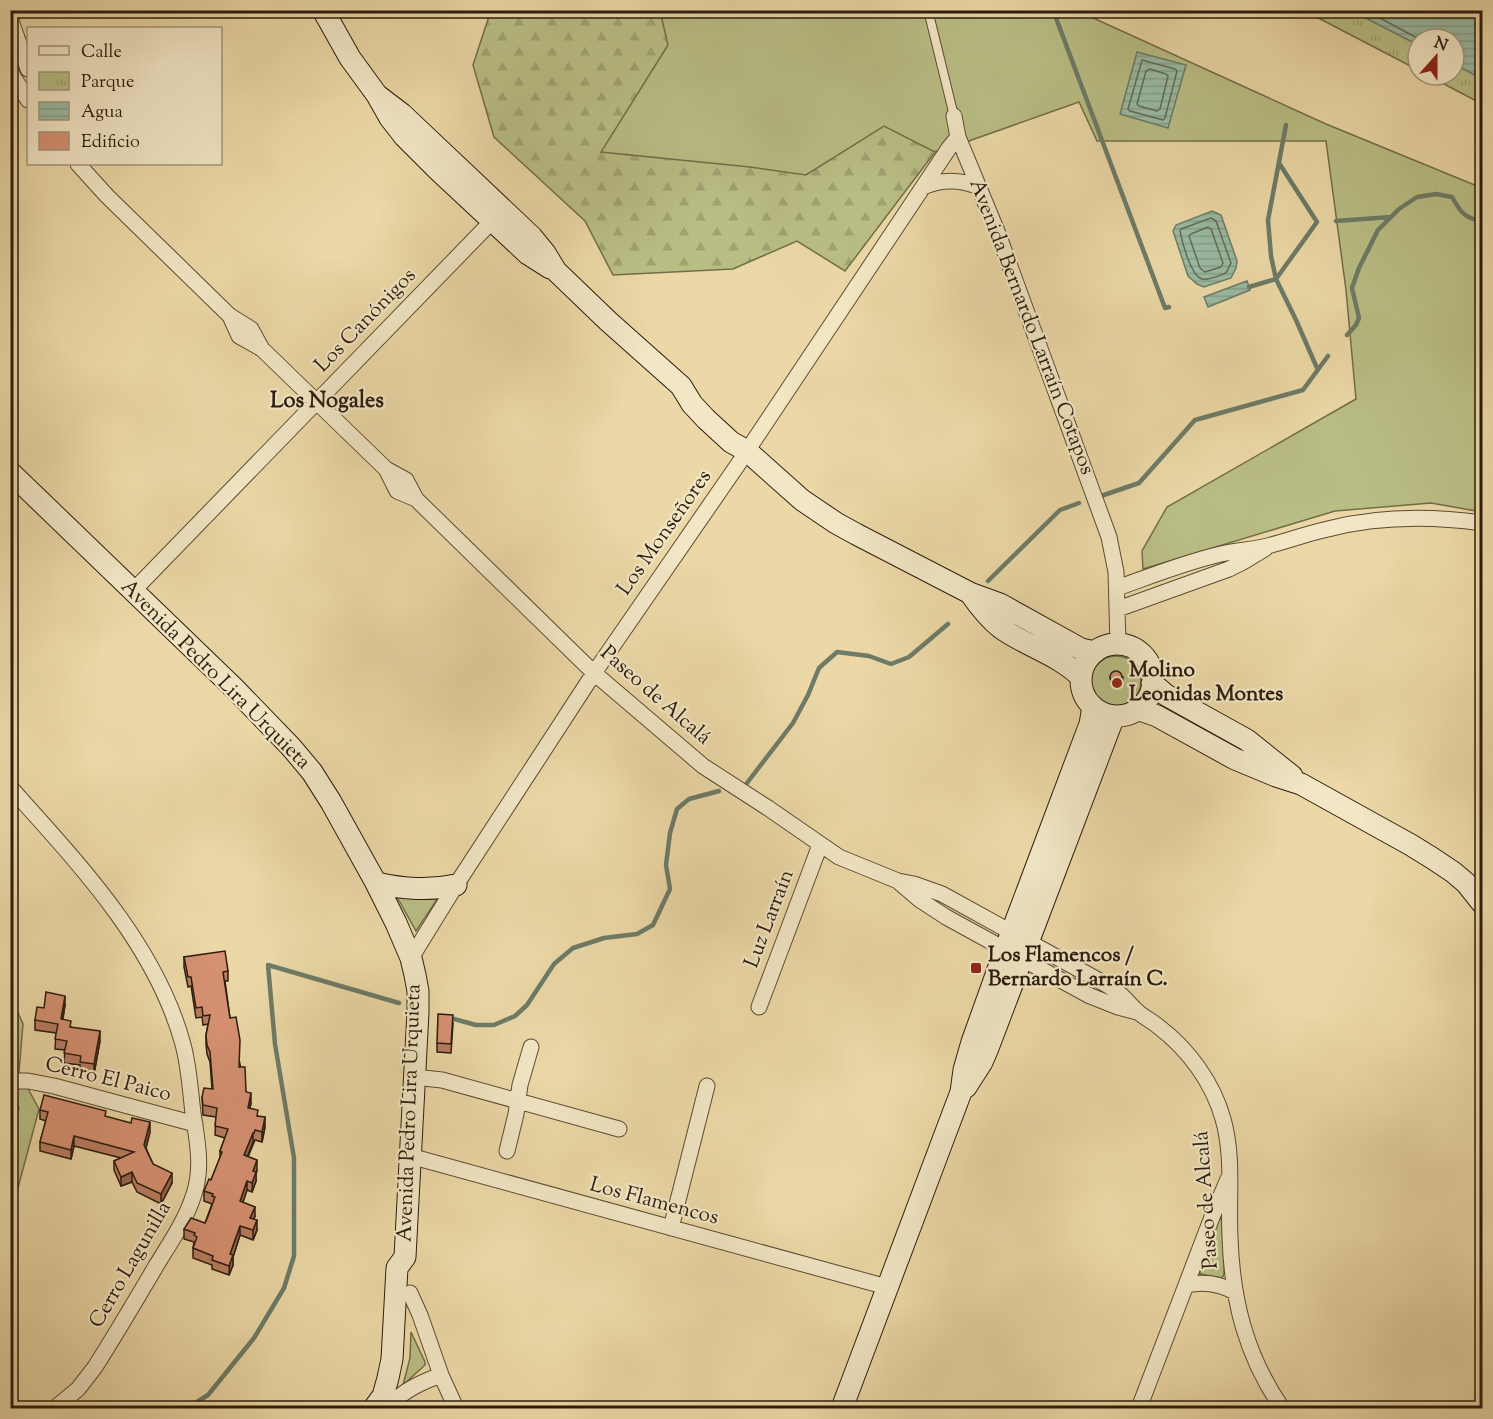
<svg xmlns="http://www.w3.org/2000/svg" width="1493" height="1419" viewBox="0 0 1493 1419" font-family="'Sorts Mill Goudy',serif">
<style>
.grass{fill:#b9be85;stroke:#726d4a;stroke-width:1.5}
.forest{fill:url(#forest-firs);stroke:#726d4a;stroke-width:1.5}
.park{fill:url(#park-tufts);stroke:#726d4a;stroke-width:1.5}
.water{fill:url(#water-rules);stroke:#6d7b67;stroke-width:1.5}
.lines{fill:none;stroke-linecap:round;stroke-linejoin:round}
.shore{stroke:#626c58;stroke-width:1.5}
.stream{stroke:#6d7b67;stroke-width:4.5}
.lane-casing{stroke:#5b4b34;stroke-width:10}
.street-casing{stroke:#5b4b34;stroke-width:17}
.secondary-casing{stroke:#2b1c0e;stroke-width:23}
.lane{stroke:#f2e6c5;stroke-width:8}
.street{stroke:#f2e6c5;stroke-width:15}
.secondary{stroke:#f2e6c5;stroke-width:21}
.wall{fill:#b87d62;stroke:#2b1c0e;stroke-width:1.5}
.shaded-wall{fill:#966650;stroke:#2b1c0e;stroke-width:1.5}
.building{fill:#d69172;stroke:#2b1c0e;stroke-width:1.5}
.poi-dot{fill:#8f2418;stroke:#f2e6c5;stroke-width:2}
.labels{text-anchor:middle;dominant-baseline:central;stroke-width:4.5;stroke-linejoin:round;paint-order:stroke}
.street-label{font-size:21px;fill:#2b1c0e;stroke:#f2e6c5}
.poi-label{font-size:21px;font-weight:bold;fill:#2b1c0e;stroke:#f2e6c5;text-anchor:start}
.neighbourhood-label{font-size:22px;font-weight:bold;fill:#2b1c0e;stroke:#f2e6c5}
</style>
<defs>
<pattern id="forest-firs" width="22" height="20" patternUnits="userSpaceOnUse" patternTransform="scale(1.5)"><rect width="22" height="20" fill="#b9be85"/><path d="M5 1l3.5 6h-7zM16 11l3.5 6h-7z" fill="#9fa372"/></pattern>
<pattern id="park-tufts" width="24" height="20" patternUnits="userSpaceOnUse" patternTransform="scale(1.5)"><rect width="24" height="20" fill="#b9be85"/><path d="M3 7l-1-3M5 7V3M7 7l1-3M15 17l-1-3M17 17v-4M19 17l1-3" fill="none" stroke="#9fa372"/></pattern>
<pattern id="water-rules" width="6" height="5" patternUnits="userSpaceOnUse" patternTransform="scale(1.5)"><rect width="6" height="5" fill="#99bba3"/><path d="M0 2.5h6" fill="none" stroke="#84a08b"/></pattern>
</defs>
<rect width="100%" height="100%" fill="#ebd8a6"/>
<filter id="stains"><feTurbulence type="fractalNoise" baseFrequency=".00333" numOctaves="4"/><feColorMatrix values="0 0 0 0 .2 0 0 0 0 .09 0 0 0 0 .02 0 0 0 .5 -.17"/></filter>
<radialGradient id="worn" r=".72"><stop offset=".6" stop-color="#630" stop-opacity="0"/><stop offset="1" stop-color="#630" stop-opacity=".3"/></radialGradient>
<path class="grass" d="M486 11H1078L1326 124 1482 188V512L1431 503 1335 511 1143 569 1142 551 1167 507 1356 399 1346 290 1326 141H1097L1079 102 966 142 802 193 700 227 529 106Z
M1091 681a25 25 0 1 1 50 0a25 25 0 1 1-50 0Z
M397 897 438 898 416 931Z
M11 946V997L23 1024 19 1072 39 1109 11 1214V1125L19 1109 11 1089Z
M1223 1218 1225 1222 1224 1274 1222 1278 1200 1274V1268L1218 1220Z
M411 1332 425 1362V1365L403 1385 410 1358Z"/>
<path class="forest" d="M491 10 660 11 668 45 601 152 750 167 806 175 884 126 935 152 845 271 797 241 733 269 613 275 585 221 494 137 473 65Z"/>
<path class="park" d="M1305 11H1482V104L1427 75H1454V39H1418V70Z"/>
<path class="water" d="M1352 11H1482V79L1454 64V39H1418V45Z
M1137 52 1186 65 1168 128 1120 114Z
M1212 211 1221 215 1237 261 1236 268 1231 278 1204 287 1197 284 1188 276 1173 231 1176 225Z
M1247 281 1250 290 1208 307 1204 297Z"/>
<g class="lines">
<path class="shore" d="M1365 10 1419 39
M1142 60 1175 69 1177 71 1165 118 1163 120 1130 111 1128 109Z
M1150 69 1166 74 1168 76 1160 109 1157 111 1139 106 1137 104 1146 71Z
M1211 218 1216 221 1231 263 1226 273C1220 275 1209 281 1202 279 1191 276 1182 242 1180 231L1181 229Z
M1208 227 1211 229 1223 263 1221 267 1205 272 1200 268 1189 236 1191 234Z"/>
<path class="stream" d="M1053 10 1165 308 1169 307
M1286 125 1268 220 1271 256 1276 279 1296 320 1317 368
M1336 221 1391 217
M1249 287 1276 279 1317 222 1279 163
M1347 335 1356 325 1359 318 1352 288 1359 268 1378 230 1399 209 1417 197 1436 194 1452 197C1461 213 1464 217 1482 222
M1101 496 1139 483 1195 420 1303 390 1328 356
M988 581 1060 510 1079 503
M747 783 793 723 808 695 819 668 837 652 869 656 891 664 909 657 948 624
M447 1017 476 1025H494L515 1016 527 1005 554 964 573 948 604 938 637 934 653 925 670 889 666 865 670 833 677 809 689 799 719 791
M187 1408 208 1395 254 1338 284 1288 294 1256V1158L275 1044 268 965 399 1003"/>
<g class="lane-casing">
<path id="lane" d="M928 10 954 116"/>
</g>
<g class="street-casing">
<path id="street" d="M10 18 28 69
M10 70 14 78 28 100
M954 116 958 137 997 231 1109 537 1116 572 1118 645
M78 164 107 196 230 316 251 329 262 349
M923 187C942 179 959 179 979 187
M230 316 239 336 262 349 386 469 406 480 416 499
M386 469 397 491 416 499 594 673 703 766 768 808 839 857 898 881 914 884 942 894 1098 980C1106 984 1114 989 1121 995 1127 1000 1131 1006 1137 1011 1143 1017 1152 1021 1159 1027 1189 1050 1213 1083 1223 1119 1234 1157 1228 1197 1230 1237 1232 1300 1246 1356 1282 1408
M1117 588C1151 576 1186 562 1221 554 1238 550 1255 550 1271 545 1290 540 1309 533 1328 529 1379 516 1431 516 1482 523
M133 591 499 214
M1118 609 1229 569 1243 562 1266 548
M10 787C77 862 154 942 182 1041 189 1064 190 1089 193 1113 197 1140 203 1167 194 1194 186 1220 170 1243 156 1266 136 1300 116 1334 95 1367L78 1389 55 1408
M899 882 920 900 946 917 1088 995 1118 1007 1137 1012
M411 958 456 885 594 673 739 463 949 148 958 137
M759 1007 820 845
M414 1077 442 1080 619 1129
M10 1081H28L54 1086 195 1124
M507 1151 516 1114 520 1085 531 1047
M410 1156 887 1287
M671 1228 707 1086
M1186 1285C1204 1281 1219 1283 1235 1292
M410 1293 420 1315 441 1375 456 1408
M390 1405C404 1390 422 1382 441 1375
M1139 1408 1212 1217 1228 1179"/>
</g>
<g class="secondary-casing">
<path id="secondary" d="M323 10 350 58 377 95 390 118 404 136 438 170 528 254 550 268
M377 95 402 114 532 237 545 253 556 271 608 321 681 386 692 404 706 419 731 442 747 451 802 500 836 523 856 534 970 593 1000 604 1081 649 1095 652
M10 472 234 688 291 747 312 772 331 802 376 883 396 923 411 958 415 975 418 991V1012L405 1257 397 1268 392 1359 388 1378 383 1396 374 1408
M970 593C979 606 989 619 1001 628 1026 646 1059 655 1081 677
M1081 680a36 36 0 1 1 72 0a36 36 0 1 1-72 0Z
M1152 683 1166 695 1247 740 1292 776
M1137 709 1157 716 1235 759 1276 776 1301 784 1411 845 1432 858 1453 872 1466 883 1482 903
M376 883C404 889 428 891 456 885
M966 1087 982 1062 988 1048 1114 716
M842 1408 961 1092 964 1070 972 1042 1005 950 1090 724 1093 707"/>
</g>
<use href="#lane" class="lane"/>
<use href="#street" class="street"/>
<use href="#secondary" class="secondary"/>
</g>
<path class="wall" d="M1110 677H1123L1122 685 1116 688 1112 686Z
M184 957 228 971V981H225L230 1018 246 1092 251 1103 250 1108 258 1116 265 1127 262 1142 255 1140 248 1157 257 1170 256 1174V1181L252 1192 247 1190 243 1202 255 1216 254 1219 257 1230 253 1240 240 1235 233 1257V1265L229 1275 212 1269V1265L193 1258V1248L194 1242 184 1239V1229L205 1223 212 1204 204 1201V1191L211 1180 220 1158V1151L225 1138 215 1135 216 1117 203 1115 202 1097 212 1089 210 1062 207 1054 206 1044V1035L208 1024 203 1025 202 1017 196 1018 191 986 188 987 184 967Z
M65 1005 63 1019 71 1027 100 1041 94 1074 80 1071V1065L64 1063 65 1050 55 1049 56 1033 35 1030V1020Z
M453 1024 451 1053 437 1052V1043Z
M40 1110 106 1117 150 1132 146 1148 153 1164 172 1183 161 1204 137 1192 132 1182 121 1186 114 1170V1161L121 1158 74 1146 71 1159 40 1151V1142L46 1121 40 1119Z"/>
<path class="shaded-wall" d="M1122 680V685L1116 688V683Z
M65 996V1005L61 1029V1019Z
M100 1031V1041L94 1074V1064Z
M251 1093V1103L248 1117V1108Z
M265 1117V1127L262 1142V1132Z
M150 1122V1132L144 1155V1145Z
M253 1133V1142L244 1165V1155Z
M74 1136V1146L71 1159V1150Z
M257 1160V1170L256 1174V1181L252 1192 253 1171Z
M132 1172V1182L121 1186V1177Z
M172 1173V1183L161 1204V1194Z
M247 1181V1190L240 1211V1201Z
M255 1207V1216L250 1228V1218Z
M257 1220V1230L253 1240V1230Z
M240 1226V1235L233 1257V1265L229 1275 230 1254Z"/>
<path class="building" d="M1110 677a6 6 0 1 1 12 0a6 6 0 1 1-12 0Z
M225 951 228 971 223 972 230 1018 236 1017 240 1040 239 1067H245L246 1092 251 1093 248 1108 258 1110 257 1116 265 1117 262 1132 255 1130 254 1133H253L244 1155 257 1160 253 1171 256 1172 252 1183 247 1181 240 1201 255 1207 250 1218 257 1220 253 1230 240 1226 230 1254 233 1255 229 1266 212 1260 213 1256 193 1248 197 1237 194 1235 195 1233 184 1229 191 1218 205 1223 207 1219 215 1197 212 1196 213 1194 204 1191 209 1179 211 1180 222 1152 220 1151 228 1129 215 1126 217 1108 203 1105 202 1097 204 1088 213 1089 210 1052 207 1045 206 1035 210 1015 203 1016 202 1007 196 1008 191 977H188L184 957Z
M46 992 65 996 61 1019 71 1021 70 1027 100 1031 94 1064 80 1062 81 1056 64 1053 67 1041 55 1039 58 1024 35 1020 37 1007 44 1008Z
M438 1014 453 1015 451 1044 437 1043Z
M44 1095 106 1111 105 1116 131 1123 132 1118 150 1122 144 1145 153 1164 172 1173 161 1194 137 1183 132 1172 121 1177 114 1161 134 1152 74 1136 71 1150 40 1142 48 1112 40 1110Z"/>
<g class="poi-dot">
<circle cx="1117" cy="683" r="6"/>
<rect x="970" y="962" width="12" height="12" rx="3"/>
</g>
<g class="labels">
<g class="street-label">
<text transform="translate(366 321) rotate(-46)">Los Canónigos</text>
<text transform="translate(1031 327) rotate(69)">Avenida Bernardo Larraín Cotapos</text>
<text transform="translate(665 533) rotate(-55)">Los Monseñores</text>
<text transform="translate(215 675) rotate(45)">Avenida Pedro Lira Urquieta</text>
<text transform="translate(655 696) rotate(41)">Paseo de Alcalá</text>
<text transform="translate(770 919) rotate(-69)">Luz Larraín</text>
<text transform="translate(108 1080) rotate(14)">Cerro El Paico</text>
<text transform="translate(410 1113) rotate(-88)">Avenida Pedro Lira Urquieta</text>
<text transform="translate(1207 1200) rotate(-94)">Paseo de Alcalá</text>
<text transform="translate(654 1202) rotate(15)">Los Flamencos</text>
<text transform="translate(131 1265) rotate(-60)">Cerro Lagunilla</text>
</g>
<g class="poi-label">
<text x="1129" y="671">Molino<tspan x="1129" dy="24">Leonidas Montes</tspan></text>
<text x="988" y="956">Los Flamencos /<tspan x="988" dy="24">Bernardo Larraín C.</tspan></text>
</g>
<g class="neighbourhood-label">
<text x="327" y="402">Los Nogales</text>
</g>
</g>
<rect width="1493" height="1419" fill="none" stroke="#ebd8a6" stroke-width="36"/>
<rect x="12" y="12" width="1469" height="1395" fill="none" stroke="#2b1c0e" stroke-width="3"/>
<rect x="18" y="18" width="1457" height="1383" fill="none" stroke="#2b1c0e" stroke-width="1.5"/>
<rect x="27" y="27" width="195" height="138" fill="#f2e6c5" stroke="#a2957c" stroke-width="1.5"/>
<rect x="39" y="46" width="30" height="9" fill="#f2e6c5" stroke="#a2957c" stroke-width="1.5"/>
<text x="81" y="57" font-size="18" fill="#2b1c0e">Calle</text>
<rect x="39" y="72" width="30" height="18" fill="url(#park-tufts)" stroke="#a2957c" stroke-width="1.5"/>
<text x="81" y="87" font-size="18" fill="#2b1c0e">Parque</text>
<rect x="39" y="102" width="30" height="18" fill="url(#water-rules)" stroke="#a2957c" stroke-width="1.5"/>
<text x="81" y="117" font-size="18" fill="#2b1c0e">Agua</text>
<rect x="39" y="132" width="30" height="18" fill="#d69172" stroke="#a2957c" stroke-width="1.5"/>
<text x="81" y="147" font-size="18" fill="#2b1c0e">Edificio</text>
<g transform="translate(1436 57) rotate(21)"><circle r="28" fill="#f2e6c5" stroke="#a2957c" stroke-width="1.5"/>
<path d="M0-4.5L10 22L0 15L-10 22Z" fill="#8f2418"/>
<text y="-9" font-size="16" font-weight="bold" text-anchor="middle" fill="#2b1c0e">N</text>
</g>
<rect width="100%" height="100%" filter="url(#stains)"/>
<rect width="100%" height="100%" fill="url(#worn)"/>
</svg>
